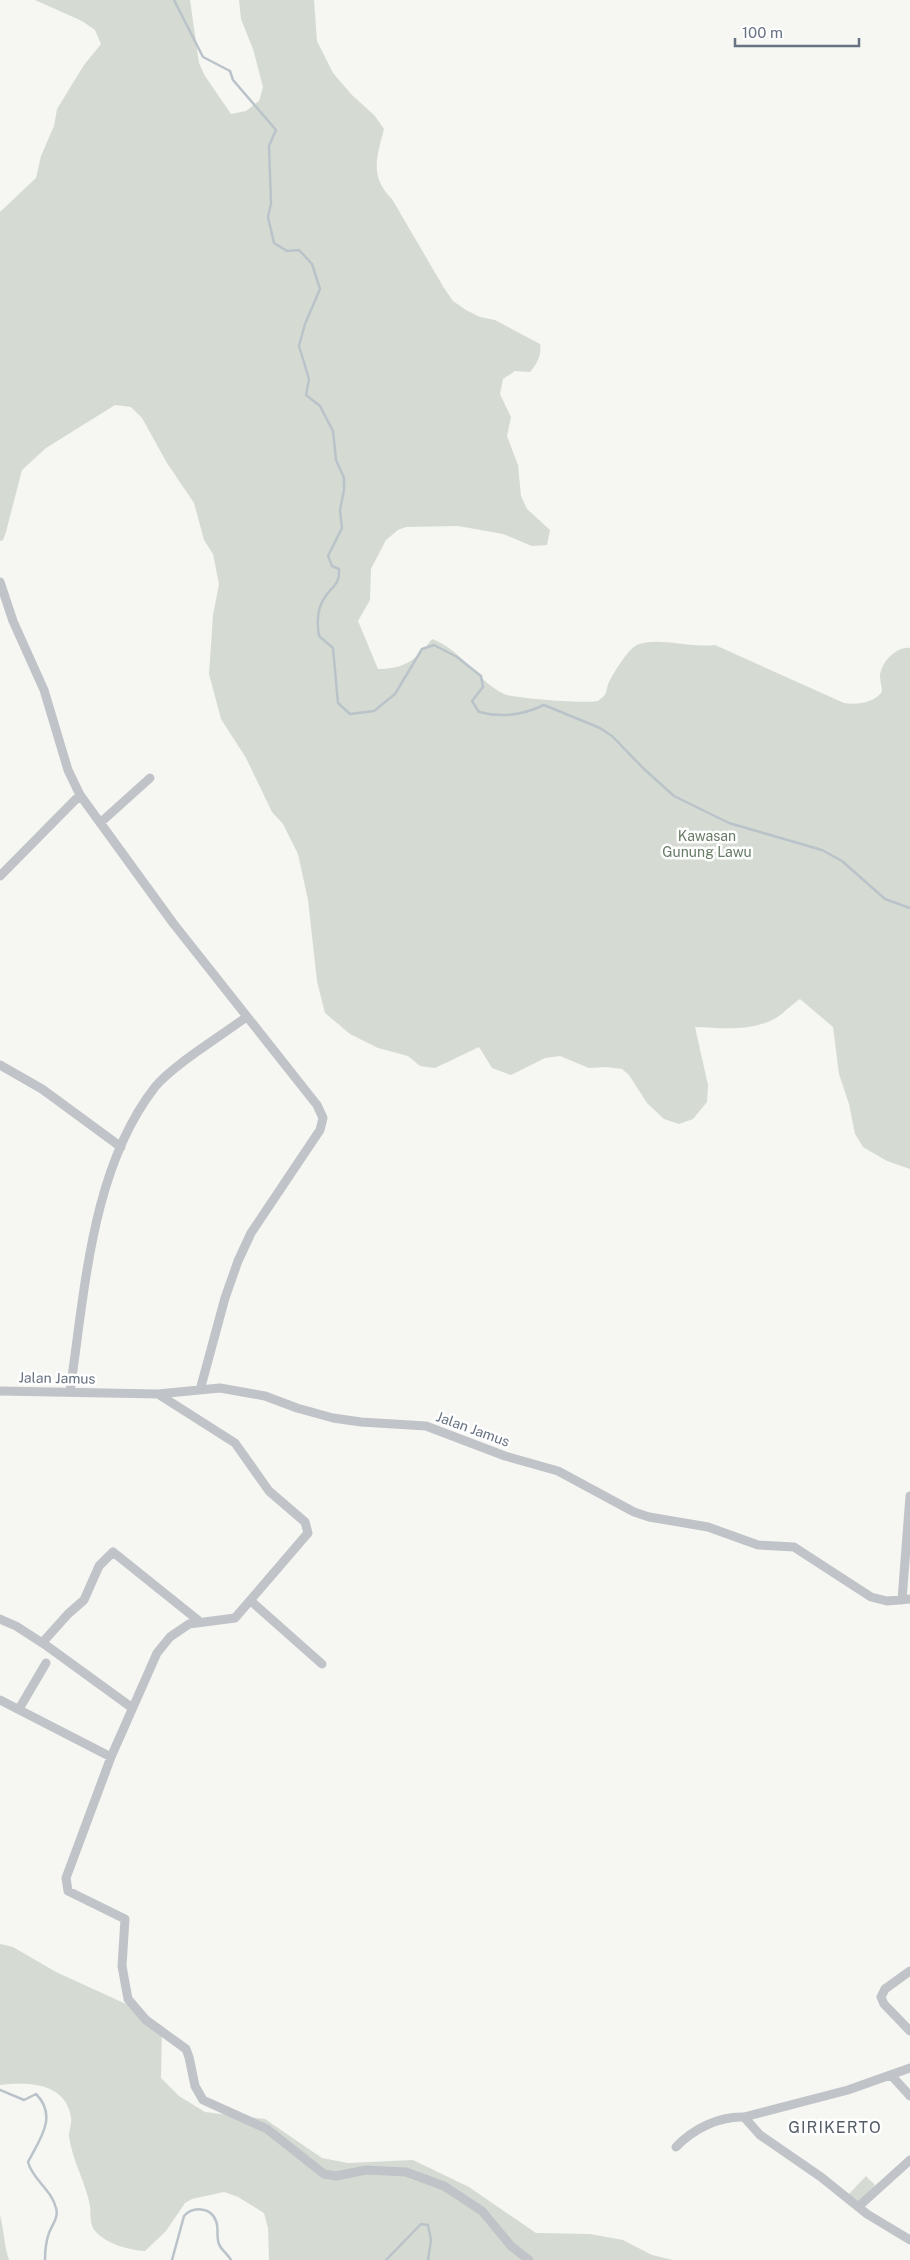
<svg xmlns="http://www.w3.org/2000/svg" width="910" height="2260" viewBox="0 0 910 2260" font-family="'Public Sans',sans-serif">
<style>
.green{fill:#d5dbd3}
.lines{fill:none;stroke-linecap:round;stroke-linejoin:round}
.stream{stroke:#bac3c9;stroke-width:2.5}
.street{stroke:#c0c3c7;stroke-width:9}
.labels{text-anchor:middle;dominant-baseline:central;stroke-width:5;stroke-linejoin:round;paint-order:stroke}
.park-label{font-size:14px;fill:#677a65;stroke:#fff}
.street-label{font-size:14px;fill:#677283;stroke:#fff}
.quarter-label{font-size:16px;letter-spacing:1px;fill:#545d68;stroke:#fff}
</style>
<rect width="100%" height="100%" fill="#f6f6f3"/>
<path class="green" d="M35 0H190L199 63 205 76 231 114 246 111 259 101 263 87 253 49 241 19 239 0H314L317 41 333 73 352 95 375 116 384 129C377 157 369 176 392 199L444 288 453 301 466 310 480 317 495 320 540 344C542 355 537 364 530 372L515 371 503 379 500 394 511 417 507 436 518 465 521 496 527 509 550 530 547 545 532 546 503 534 458 526 406 527 398 530 386 540 371 569 370 600 358 621 378 669C405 669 416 660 432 639 462 650 476 680 504 694 513 698 589 704 598 701 599 700 603 697 604 696 607 692 607 686 609 682 615 671 628 648 639 644 660 637 691 648 715 645L844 703C858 705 873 703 882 692 882 686 880 681 880 676 881 662 897 646 910 648V1169L887 1161 863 1147 855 1134 849 1104 839 1074 833 1027 800 999C792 1004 784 1013 776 1018 751 1032 722 1028 695 1027L708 1085 707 1102 693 1119 679 1124 664 1119 647 1103 629 1075 622 1069 606 1067 589 1068 560 1056 545 1058 511 1075 492 1068 479 1047 435 1068 420 1066 408 1056 378 1048 350 1034 325 1013 317 981 308 900 298 854 283 824 272 812 246 758 221 719 209 674 213 615 219 584 213 554 204 540 194 503 167 463 142 418 131 407 115 405 46 448 22 470 6 532 3 540 0 541V212L36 178 41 156 54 126 57 109 84 65 101 44 95 30 82 21Z
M0 1944 13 1947 56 1972 126 2004 162 2026 161 2078 179 2096 205 2112 265 2119 322 2158 348 2163 413 2160 469 2187 536 2233 590 2234 623 2240 652 2255 673 2260H269L268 2228 264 2213 238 2197 224 2192 192 2199 185 2203 166 2231 145 2251C129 2250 107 2244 96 2232 89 2225 91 2215 90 2206 86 2183 72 2160 69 2136 69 2130 72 2124 71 2117 65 2082 28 2082 0 2085Z
M866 2176 875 2185 858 2204 848 2195Z
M0 2215C4 2230 4 2245 9 2260H0Z"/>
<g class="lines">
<path class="stream" d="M174 0 203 57 230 71 233 80 276 130 269 146 271 203 268 217 274 243 287 251 299 250 312 264 320 289 305 324 299 346 309 379 306 395 320 406 333 431 336 460 344 478V490L340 510 342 528 328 556 332 566 339 569C340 585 332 586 325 597 317 608 317 624 319 636L333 648 338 703 350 714 374 711 395 694 422 649 434 645 457 657 481 676 483 687 472 701 479 712C501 718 523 715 544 705L600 728 612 736 644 769 674 796 729 823 822 850 842 861 885 899 910 908
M0 2090 24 2100 36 2094C58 2116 40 2139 28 2162 32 2179 52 2190 56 2208 59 2217 52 2225 49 2233 46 2241 45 2252 45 2260
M172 2260 184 2216C193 2206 211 2207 216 2221 219 2228 216 2237 219 2244 221 2250 228 2254 231 2260
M386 2260 421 2224 428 2225 431 2240 428 2260"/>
<path class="street" d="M0 582 13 621 44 690 68 770 80 795 173 923 317 1105 323 1118 320 1130 251 1233 238 1261 225 1298 200 1390
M100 823 150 778
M0 876 80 795
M0 1065 42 1089 121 1147
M0 1391 158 1394 220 1388 265 1396 297 1408 333 1418 361 1422 426 1426 505 1456 558 1471 634 1512 649 1517 708 1527 758 1545 794 1547 871 1597 887 1601 910 1599
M70 1391C85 1291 91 1169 155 1087 173 1065 221 1036 245 1018
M158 1394 235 1443 269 1491 305 1522 308 1533 235 1618 189 1624 170 1637 157 1653 111 1757 66 1878 68 1891 125 1919 122 1966 128 1999 146 2020 186 2049 189 2057 195 2086 203 2100 267 2129 324 2174 336 2176 366 2170 406 2172 444 2186 482 2211 511 2246 529 2260
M902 1600 910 1496
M251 1601 322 1664
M0 1619 16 1626 47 1646 131 1707
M42 1643 68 1614 84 1600 99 1566 113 1552 199 1621
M0 1700 111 1757
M19 1709 46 1663
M910 1971 885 1989 881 1997 884 2004 910 2031
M910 2068 848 2090 744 2117 760 2135 821 2177 867 2214 910 2240
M891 2075 910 2096
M676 2147C693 2129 719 2116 744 2117
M858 2207 910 2160"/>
</g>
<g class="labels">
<g class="park-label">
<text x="707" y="836">Kawasan<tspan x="707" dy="16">Gunung Lawu</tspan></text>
</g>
<g class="street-label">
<text transform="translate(57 1378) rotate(1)">Jalan Jamus</text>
<text transform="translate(473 1429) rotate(20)">Jalan Jamus</text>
</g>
<g class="quarter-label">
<text x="835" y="2127">GIRIKERTO</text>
</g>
</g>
<path d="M735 38v8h124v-8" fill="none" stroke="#677283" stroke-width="2.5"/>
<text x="742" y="38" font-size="15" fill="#677283" stroke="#ffffff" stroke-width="4" paint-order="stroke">100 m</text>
</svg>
